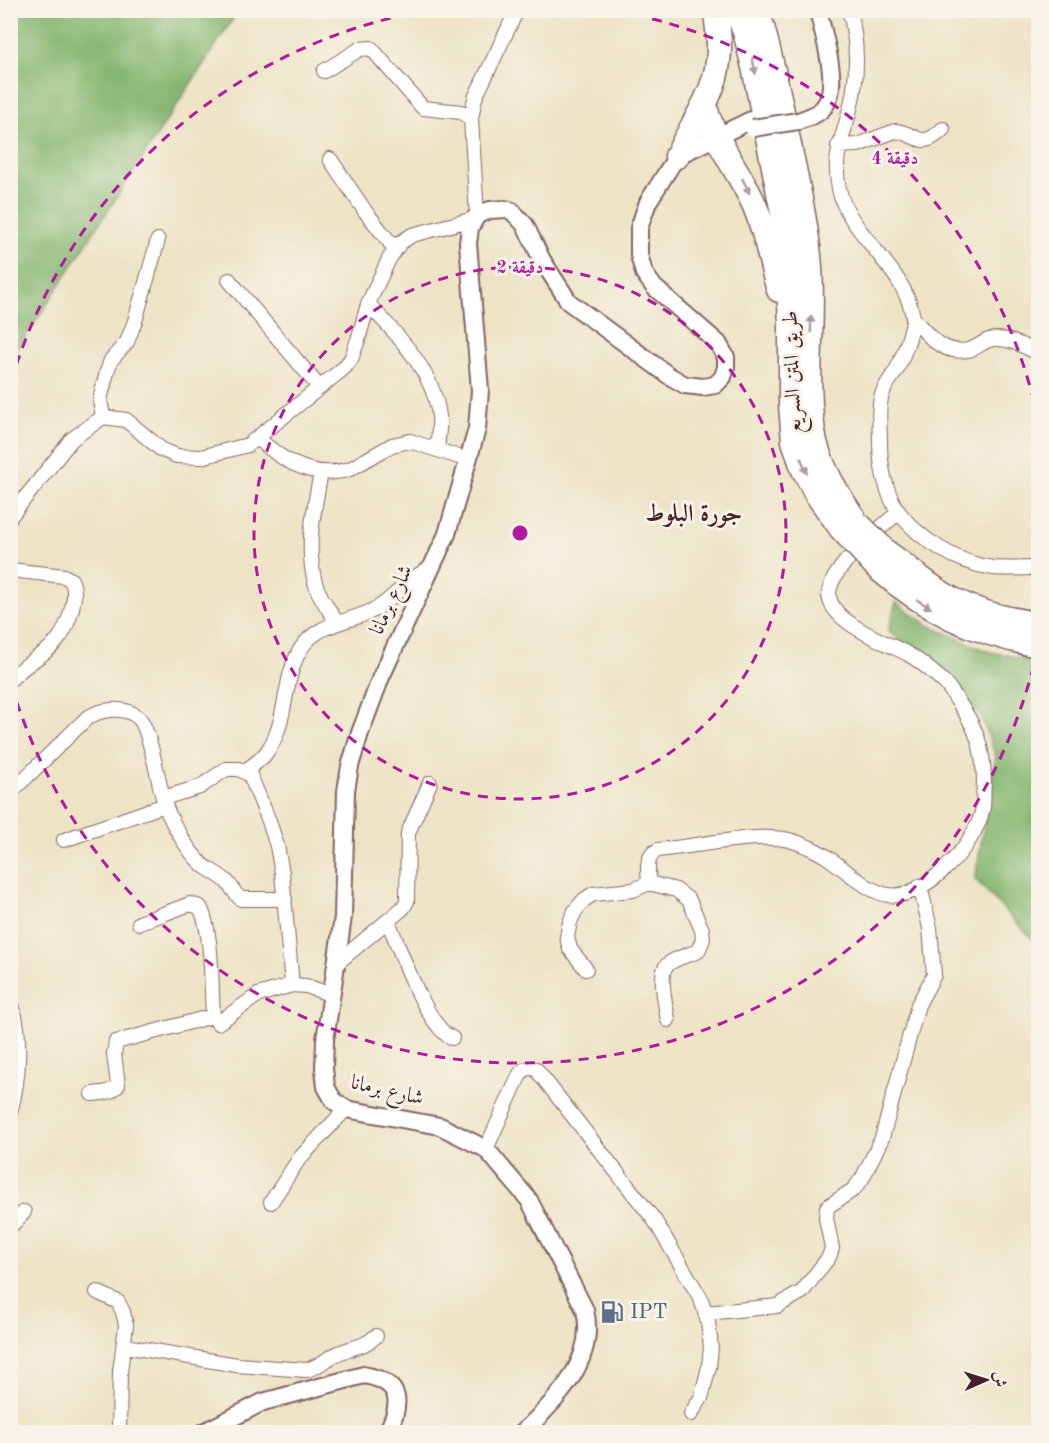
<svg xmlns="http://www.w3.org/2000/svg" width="1049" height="1443" viewBox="0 0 1049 1443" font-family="'Old Standard TT',Amiri,serif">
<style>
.forest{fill:#86b771;stroke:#686b4e;stroke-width:1.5}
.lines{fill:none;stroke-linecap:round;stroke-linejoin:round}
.minor-casing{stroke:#836461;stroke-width:16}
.tertiary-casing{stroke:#836461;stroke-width:20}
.motorway-casing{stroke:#836461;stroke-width:27}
.minor{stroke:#fff;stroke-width:14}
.tertiary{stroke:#fff;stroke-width:16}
.motorway{stroke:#fff;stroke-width:24}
.tertiary-bridge-casing{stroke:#836461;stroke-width:20;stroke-linecap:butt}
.motorway-bridge-casing{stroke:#836461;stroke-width:27;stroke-linecap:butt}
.tertiary-bridge{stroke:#fff;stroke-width:16}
.motorway-bridge{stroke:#fff;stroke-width:24}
.oneway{fill:#ae9aa0}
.ring{fill:none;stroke:#b5179e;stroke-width:3;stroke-dasharray:10 8}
.labels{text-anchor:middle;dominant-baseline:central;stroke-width:6;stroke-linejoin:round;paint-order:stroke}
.street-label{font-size:21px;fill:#4a1f2b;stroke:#f7f3e8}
.service-label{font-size:21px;fill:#4e5e75;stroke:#f7f3e8;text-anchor:start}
.quarter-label{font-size:24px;font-weight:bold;fill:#4a1f2b;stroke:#f7f3e8}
.centre{fill:#b5179e;stroke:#f7f3e8;stroke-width:3}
.ring-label{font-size:18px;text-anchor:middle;font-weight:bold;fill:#b5179e;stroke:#f7f3e8;stroke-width:6;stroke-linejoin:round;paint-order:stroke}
</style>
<rect width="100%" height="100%" fill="#f7f3e8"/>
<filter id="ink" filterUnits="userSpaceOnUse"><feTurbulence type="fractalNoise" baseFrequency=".0167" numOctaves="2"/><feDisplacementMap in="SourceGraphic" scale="12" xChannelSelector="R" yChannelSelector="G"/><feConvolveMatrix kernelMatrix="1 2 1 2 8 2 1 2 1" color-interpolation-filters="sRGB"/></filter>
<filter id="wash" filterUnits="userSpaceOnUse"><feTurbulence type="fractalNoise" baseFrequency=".008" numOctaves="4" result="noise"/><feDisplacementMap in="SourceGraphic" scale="24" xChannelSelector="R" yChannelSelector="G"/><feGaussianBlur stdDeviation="1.35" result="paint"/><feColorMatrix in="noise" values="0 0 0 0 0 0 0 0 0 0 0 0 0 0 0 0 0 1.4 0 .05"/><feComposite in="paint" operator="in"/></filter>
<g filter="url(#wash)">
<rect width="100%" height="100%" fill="#ede3c5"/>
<path class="forest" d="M11 10 238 11 11 359 10 11Z
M896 602 928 625 986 651 1019 658 1038 659V945L975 879 996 757 981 717 951 678 901 642 889 630Z"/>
</g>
<g filter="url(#ink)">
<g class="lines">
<g class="minor-casing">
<path id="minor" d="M849 10C858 40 858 75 851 105 844 136 832 155 839 189 848 234 905 267 913 317 914 321 912 326 911 330 908 344 903 356 897 369 893 376 886 384 883 392 877 407 880 426 880 442 880 464 885 492 898 511 918 539 959 564 993 568 1008 569 1024 568 1038 568
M324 71 360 49 371 48 423 108 461 112 471 119 477 215
M471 119 475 98 517 10
M838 146 858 145 895 131C916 132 920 152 943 129
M330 159 365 211 395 249
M229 280 319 387
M368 304C397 334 435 373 439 417 440 428 438 439 437 450
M914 319C928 336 943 355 968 350 976 349 982 342 989 340 1006 336 1024 346 1038 353
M103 417 100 400 107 372 111 360 127 342 135 321 158 240
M258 438C283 462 315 480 350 469L392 445 410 441 468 460
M321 472C314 510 304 551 317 589 322 600 330 611 336 622
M10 517 72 439 103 417 126 420 162 450 177 456 201 457 248 445 344 368 351 359 358 340 368 304 389 259 400 243 412 235 474 219
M10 570 64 576 71 580C76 590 74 598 72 608 61 654 39 650 10 680
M245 771C252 766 261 760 266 753 288 725 282 681 300 650 318 620 354 623 379 607 389 601 397 592 407 584 415 577 424 571 433 566
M10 793 87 718C101 709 125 705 139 718 150 730 158 781 163 798 168 818 188 852 203 865 210 871 219 874 226 881 232 886 234 894 241 899H285
M163 798 200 787 226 769H239L250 775 269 821 277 846 282 873 292 985
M64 840 165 805
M649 883C648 871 645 856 658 850 691 847 759 832 789 840 801 843 819 851 830 859 872 890 890 915 939 874 958 858 979 832 983 807 984 799 983 791 984 784 984 749 977 728 957 700 953 694 949 687 944 682 933 672 920 661 908 654 886 642 828 622 829 593 831 567 880 528 899 512
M388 921C399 947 427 1028 452 1038
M139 923 190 904 200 907C213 932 211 987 213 1016L218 1023 258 995 292 985 306 986 332 995
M337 963 403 908 407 901 408 833 430 783
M586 969 570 949 567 937 570 922 575 911 584 900 593 894 633 890 649 883 676 890 689 900 702 930 703 939 698 951C689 955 674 958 667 965 658 973 666 1008 668 1020
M10 1000C23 1031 19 1081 10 1113
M92 1094C102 1093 112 1093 118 1085L114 1054 116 1042 213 1016
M486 1149 520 1074C525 1068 529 1067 536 1069L655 1221 701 1299 708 1322 711 1347 709 1367 701 1398 691 1414
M271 1202 299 1159 346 1109
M10 1227 24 1212
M97 1292 118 1302 123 1312 126 1325 120 1372 119 1432
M706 1313 777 1306 802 1292 829 1257 832 1248 826 1218 827 1207 853 1190 862 1179 882 1138 918 1005 934 975 930 928 920 886
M125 1346 237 1365 306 1370C319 1367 328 1357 341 1352 354 1347 366 1346 376 1336"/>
</g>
<g class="tertiary-casing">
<path id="tertiary" d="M798 121C807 118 817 115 823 108 842 87 823 35 818 10
M204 1432 263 1402 364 1375C401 1382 403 1402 387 1432
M523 1432C556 1401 597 1360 585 1310L529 1200 486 1149 440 1126 346 1109 334 1101 326 1087 324 1068 325 1040 343 917 346 791 350 766 360 733 381 677 447 534 477 429 480 390 468 243 470 228 477 215 490 210 505 209 512 211 525 225 542 260 569 302 668 375 685 385 703 387 715 385 723 377 726 367V357L718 343 654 287 644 273 639 255V228L648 202 677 156 751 120"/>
</g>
<g class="motorway-casing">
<path id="motorway" d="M737 10 746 35 754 67 786 228 791 323V405L794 441 803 468 816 493 841 528
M757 10C770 51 778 93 787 135 795 175 805 215 809 256 816 317 802 381 815 442 822 470 838 495 854 519
M705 104C707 129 741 175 753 202 766 230 770 261 779 290
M677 156C705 99 729 78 715 10
M887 553C908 567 926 585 948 597 975 612 1008 620 1038 624
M878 568C927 611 975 633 1038 645"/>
</g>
<use href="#minor" class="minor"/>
<use href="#tertiary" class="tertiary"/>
<use href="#motorway" class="motorway"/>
<g class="tertiary-bridge-casing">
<path id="tertiary-bridge" d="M753 128 798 121"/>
</g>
<g class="motorway-bridge-casing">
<path id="motorway-bridge" d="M859 525 887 553
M841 528 878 568"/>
</g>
<use href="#tertiary-bridge" class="tertiary-bridge"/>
<use href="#motorway-bridge" class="motorway-bridge"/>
</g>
<defs><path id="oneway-solid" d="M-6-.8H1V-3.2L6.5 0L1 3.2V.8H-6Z" transform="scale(1.5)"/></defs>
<g class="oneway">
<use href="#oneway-solid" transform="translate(754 66) rotate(78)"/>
<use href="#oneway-solid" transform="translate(746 186) rotate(64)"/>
<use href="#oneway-solid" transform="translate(811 324) rotate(-89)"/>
<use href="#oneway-solid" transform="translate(804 466) rotate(68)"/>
<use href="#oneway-solid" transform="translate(924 604) rotate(31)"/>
</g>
</g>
<g class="ring">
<circle cx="520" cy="533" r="266"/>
<path d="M1038 648A531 531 0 0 1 11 684M11 382A531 531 0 0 1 423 11M617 11A531 531 0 0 1 1038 418"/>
</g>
<defs>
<g id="fuel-bare" transform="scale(1.8)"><path d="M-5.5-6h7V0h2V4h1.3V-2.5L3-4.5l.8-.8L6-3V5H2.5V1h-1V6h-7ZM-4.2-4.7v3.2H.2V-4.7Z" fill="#5c6f8a" stroke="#f7f3e8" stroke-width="2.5" paint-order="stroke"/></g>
</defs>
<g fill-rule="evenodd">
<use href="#fuel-bare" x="612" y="1312"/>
</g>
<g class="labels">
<g class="street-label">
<text transform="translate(793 372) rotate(-92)">طريق المتن السريع</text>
<text transform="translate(392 600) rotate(-65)">شارع برمانا</text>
<text transform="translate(387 1091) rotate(13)">شارع برمانا</text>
</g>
<g class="service-label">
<text x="630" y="1312">IPT</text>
</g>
<g class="quarter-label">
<text x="694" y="515">جورة البلوط</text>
</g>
</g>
<circle cx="520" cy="533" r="9" class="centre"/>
<g class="ring-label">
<text x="895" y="164">4 دقيقة</text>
<text x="520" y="273">2 دقيقة</text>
</g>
<rect width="1049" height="1443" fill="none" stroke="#f7f3e8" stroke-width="36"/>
<g transform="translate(986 1380) rotate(87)" stroke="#f7f3e8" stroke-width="4.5" paint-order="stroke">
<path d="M0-4.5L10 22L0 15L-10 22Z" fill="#4a1f2b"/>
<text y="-9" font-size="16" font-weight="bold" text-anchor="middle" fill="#4a1f2b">ش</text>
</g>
</svg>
